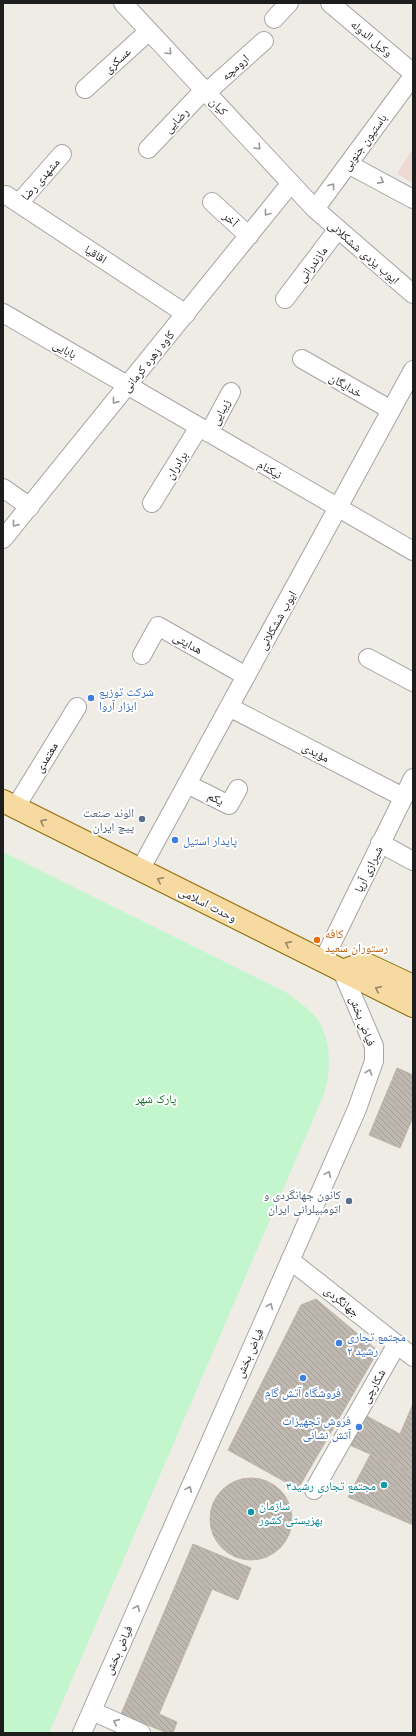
<svg xmlns="http://www.w3.org/2000/svg" width="416" height="1736" viewBox="0 0 416 1736" font-family="'PT Sans','Noto Naskh Arabic',sans-serif">
<style>
.commercial{fill:#eed8d4}
.park{fill:#c3f6cd}
.building{fill:url(#building-back-hatch);stroke:#bfb4a7}
.lines{fill:none;stroke-linecap:round;stroke-linejoin:round}
.minor-casing{stroke:#a4a4a4;stroke-width:20}
.major-casing{stroke:#8e7009;stroke-width:24}
.minor{stroke:#fff;stroke-width:18}
.major{stroke:#f6daa1;stroke-width:22}
.oneway{stroke:#999}
.oneway2{stroke:#948566}
.shop-dot{fill:#3f7fe0;stroke:#fff;stroke-width:1.5}
.service-dot{fill:#5c6f8a;stroke:#fff;stroke-width:1.5}
.food-dot{fill:#e8710a;stroke:#fff;stroke-width:1.5}
.culture-dot{fill:#0f9aa8;stroke:#fff;stroke-width:1.5}
.labels{text-anchor:middle;dominant-baseline:central;stroke-width:4;stroke-linejoin:round;paint-order:stroke}
.street-label{font-size:12px;fill:#1d1d1d;stroke:#fff}
.shop-label{font-size:12px;fill:#366cbe;stroke:#fff;text-anchor:start}
.service-label{font-size:12px;fill:#4e5e75;stroke:#fff;text-anchor:end}
.food-label{font-size:12px;fill:#c56008;stroke:#fff;text-anchor:start}
.park-label{font-size:12px;fill:#127525;stroke:#fff}
.culture-label{font-size:12px;fill:#0d838f;stroke:#fff;text-anchor:end}
</style>
<defs>
<pattern id="building-back-hatch" width="6" height="6" patternUnits="userSpaceOnUse"><rect width="6" height="6" fill="#beb8b1"/><path d="M-1 5l2 2M0 0l6 6M5-1l2 2" fill="none" stroke="#a39e98"/></pattern>
</defs>
<rect width="100%" height="100%" fill="#eeece4"/>
<path class="commercial" d="M413 148V183L397 174Z"/>
<path class="park" d="M3 852 287 993C295 999 304 1005 311 1012 332 1033 332 1067 324 1094L49 1733H3Z"/>
<path class="building" d="M397 1068 413 1075V1117L400 1148 369 1135Z
M316 1299 378 1351 298 1489 228 1450 301 1305Z
M413 1404V1473L345 1443 361 1413 400 1434Z
M370 1455 413 1473V1525L348 1497Z
M210 1519a41 41 0 1 1 82 0a41 41 0 1 1-82 0Z
M193 1544 251 1568 238 1600 212 1589 159 1714 177 1722 173 1733H167L121 1714Z"/>
<g class="lines">
<g class="minor-casing">
<path id="minor" d="M123 3 315 209 413 294
M330 3 413 73
M274 19 289 3
M85 89 149 31
M207 92 264 41
M148 149 204 90
M348 164 413 199
M6 195 186 314
M212 202 249 236
M19 203 62 154
M315 209 413 76
M285 299 338 229
M3 313 413 551
M302 359 391 410
M209 433 231 392
M3 488 30 507
M152 503 199 427
M3 539 291 183
M142 655 158 626 246 676
M368 658 413 682
M229 707 403 797
M187 784 229 805 238 789
M15 808 77 707
M380 843 413 861
M140 870 413 370
M323 961 413 778
M290 1260 413 1357
M314 1490 397 1344
M92 1711 141 1733
M82 1733 357 1109 374 1061V1046L342 971"/>
</g>
<g class="major-casing">
<path id="major" d="M3 801 413 1006
M342 971 364 963 413 986"/>
</g>
<use href="#minor" class="minor"/>
<use href="#major" class="major"/>
</g>
<defs><path id="oneway-chevron" d="M-2-3.5L2.5 0L-2 3.5" fill="none" stroke-width="1.6" stroke-linecap="round" stroke-linejoin="round"/></defs>
<g class="oneway">
<use href="#oneway-chevron" transform="translate(169 52) rotate(47)"/>
<use href="#oneway-chevron" transform="translate(258 147) rotate(47)"/>
<use href="#oneway-chevron" transform="translate(381 181) rotate(28)"/>
<use href="#oneway-chevron" transform="translate(332 186) rotate(-54)"/>
<use href="#oneway-chevron" transform="translate(267 213) rotate(128)"/>
<use href="#oneway-chevron" transform="translate(115 401) rotate(129)"/>
<use href="#oneway-chevron" transform="translate(15 524) rotate(129)"/>
<use href="#oneway-chevron" transform="translate(369 1072) rotate(-71)"/>
<use href="#oneway-chevron" transform="translate(328 1174) rotate(-66)"/>
<use href="#oneway-chevron" transform="translate(270 1306) rotate(-66)"/>
<use href="#oneway-chevron" transform="translate(189 1489) rotate(-66)"/>
<use href="#oneway-chevron" transform="translate(137 1608) rotate(-66)"/>
<use href="#oneway-chevron" transform="translate(116 1722) rotate(-156)"/>
</g>
<g class="oneway2">
<use href="#oneway-chevron" transform="translate(43 822) rotate(-153)"/>
<use href="#oneway-chevron" transform="translate(160 880) rotate(-154)"/>
<use href="#oneway-chevron" transform="translate(288 944) rotate(-153)"/>
<use href="#oneway-chevron" transform="translate(378 989) rotate(-154)"/>
</g>
<g class="shop-dot">
<circle cx="91" cy="698" r="4"/>
<circle cx="175" cy="840" r="4"/>
<circle cx="339" cy="1343" r="4"/>
<circle cx="303" cy="1378" r="4"/>
<circle cx="359" cy="1427" r="4"/>
</g>
<g class="service-dot">
<circle cx="142" cy="819" r="4"/>
<circle cx="349" cy="1201" r="4"/>
</g>
<circle class="food-dot" cx="317" cy="940" r="4"/>
<g class="culture-dot">
<circle cx="384" cy="1485" r="4"/>
<circle cx="251" cy="1512" r="4"/>
</g>
<g class="labels">
<g class="street-label">
<text transform="translate(372 38) rotate(40)">وکیل الدوله</text>
<text transform="translate(117 60) rotate(-42)">عسکری</text>
<text transform="translate(235 67) rotate(-42)">ارومچه</text>
<text transform="translate(219 106) rotate(47)">کیان</text>
<text transform="translate(176 120) rotate(-46)">رضایی</text>
<text transform="translate(364 142) rotate(-54)">باستیون جنوبی</text>
<text transform="translate(40 179) rotate(-49)">مشهدی رضا</text>
<text transform="translate(231 219) rotate(43)">آخر</text>
<text transform="translate(364 252) rotate(41)">ایوب یزدی ششکلانی</text>
<text transform="translate(96 254) rotate(33)">اقاقیا</text>
<text transform="translate(312 264) rotate(-53)">مازندرانی</text>
<text transform="translate(65 349) rotate(30)">بابایی</text>
<text transform="translate(148 361) rotate(-51)">کاوه زهره کرمانی</text>
<text transform="translate(346 385) rotate(30)">خدایگان</text>
<text transform="translate(220 412) rotate(-62)">زیبایی</text>
<text transform="translate(176 465) rotate(-58)">برادران</text>
<text transform="translate(270 469) rotate(30)">نیکنام</text>
<text transform="translate(277 620) rotate(-61)">ایوب ششکلانی</text>
<text transform="translate(188 643) rotate(29)">هدایتی</text>
<text transform="translate(316 752) rotate(27)">مؤیدی</text>
<text transform="translate(46 757) rotate(-59)">معتمدی</text>
<text transform="translate(216 798) rotate(27)">یکم</text>
<text transform="translate(368 869) rotate(-64)">شیرازی آریا</text>
<text transform="translate(208 904) rotate(27)">وحدت اسلامی</text>
<text transform="translate(363 1021) rotate(69)">فیاض بخش</text>
<text transform="translate(342 1301) rotate(39)">جهانگردی</text>
<text transform="translate(249 1353) rotate(-66)">فیاض بخش</text>
<text transform="translate(373 1386) rotate(-61)">شکارچی</text>
<text transform="translate(118 1650) rotate(-66)">فیاض بخش</text>
</g>
<g class="shop-label">
<text x="99" y="691">شرکت توزیع<tspan x="99" dy="14">ابزار آروا</tspan></text>
<text x="183" y="840">پایدار استیل</text>
<text x="347" y="1336">مجتمع تجاری<tspan x="347" dy="14">رشید ۲</tspan></text>
<text x="303" y="1392" text-anchor="middle">فروشگاه آتش گام</text>
<text x="351" y="1420" text-anchor="end">فروش تجهیزات<tspan x="351" dy="14">آتش نشانی</tspan></text>
</g>
<g class="service-label">
<text x="134" y="812">الوند صنعت<tspan x="134" dy="14">پیچ ایران</tspan></text>
<text x="341" y="1194">کانون جهانگردی و<tspan x="341" dy="14">اتومبیلرانی ایران</tspan></text>
</g>
<g class="food-label">
<text x="325" y="933">کافه<tspan x="325" dy="14">رستوران سعید</tspan></text>
</g>
<g class="park-label">
<text x="156" y="1098">پارک شهر</text>
</g>
<g class="culture-label">
<text x="376" y="1485">مجتمع تجاری رشید۳</text>
<text x="259" y="1505" text-anchor="start">سازمان<tspan x="259" dy="14">بهزیستی کشور</tspan></text>
</g>
</g>
<rect width="416" height="1736" fill="none" stroke="#1d1d1d" stroke-width="8"/>
</svg>
